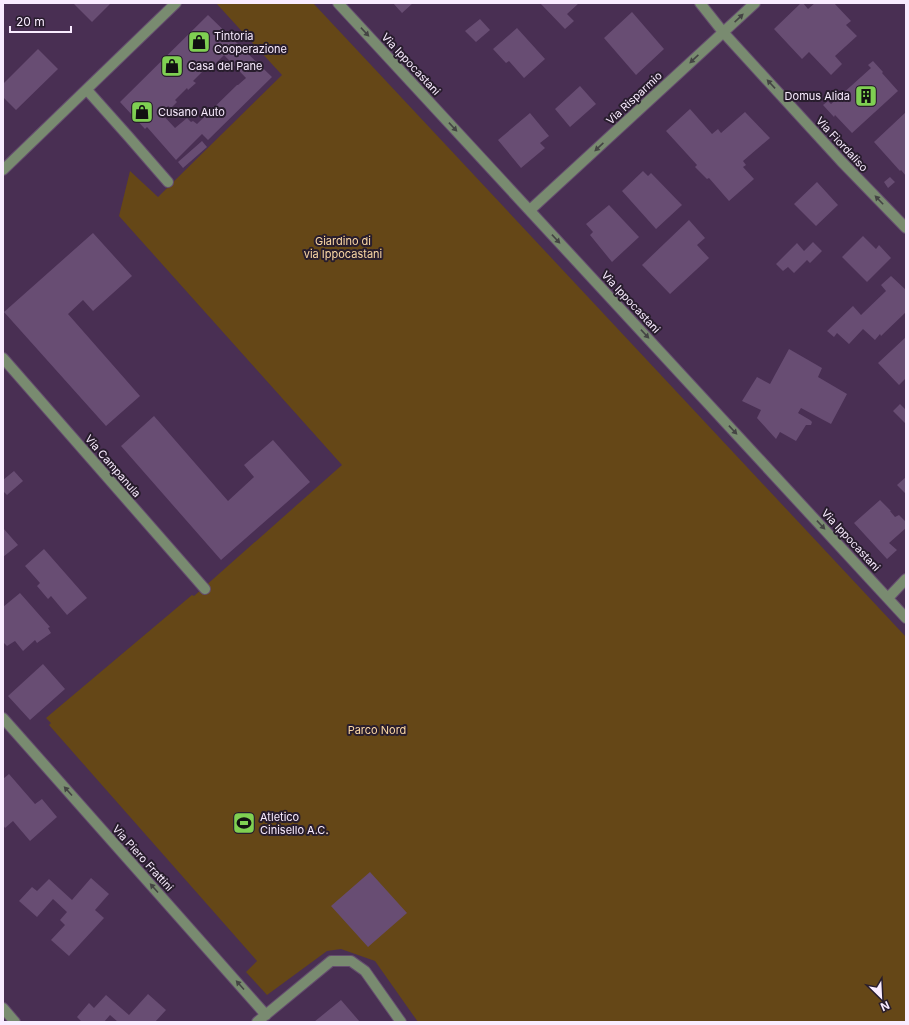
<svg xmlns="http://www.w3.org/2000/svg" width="909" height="1025" viewBox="0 0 909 1025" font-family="Inter,sans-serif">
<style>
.green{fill:#654717}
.building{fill:#684d73;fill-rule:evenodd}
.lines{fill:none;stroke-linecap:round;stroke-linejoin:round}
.minor-casing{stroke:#654d6f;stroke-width:12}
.minor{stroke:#798b70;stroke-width:10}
.oneway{fill:#444}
.labels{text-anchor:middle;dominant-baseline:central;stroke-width:4;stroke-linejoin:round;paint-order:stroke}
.poi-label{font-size:11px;fill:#f9ecff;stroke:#281d2d;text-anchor:start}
.street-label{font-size:11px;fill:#f9ecff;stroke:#281d2d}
.park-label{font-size:11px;fill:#fcd8a5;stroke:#281d2d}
</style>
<rect width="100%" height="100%" fill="#492f53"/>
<path class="green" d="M216 3H313L906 637V1022H418L375 961 341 949 327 951 267 995 246 972 257 961 49 725 51 723 46 718 192 595 194 596 342 465 119 216 130 171 158 197 282 75Z"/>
<path class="building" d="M73 3H111L92 22Z
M393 3H413L402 13Z
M540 3H579L567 14 574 21 565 29Z
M801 3H803L808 9 815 3H834L851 21 846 25 857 36 835 56 842 64 831 75 809 52 802 59 774 29Z
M632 12 664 49 636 75 604 38Z
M208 15 272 77 208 140 202 134 176 160 147 127 145 129 120 102ZM224 55 246 78 238 85H237L197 124 193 121 191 122 187 118 175 128 161 113 168 106 171 108 177 102 175 100 187 88 188 90 196 83 193 81 207 67 209 70Z
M480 19 490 30 476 42 465 31Z
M517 28 545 59 524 78 509 61 506 63 493 49Z
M38 49 58 69 16 110 3 97V84Z
M873 61 883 72 882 73 898 91 852 133 835 115 834 117 823 105 828 101 831 104 871 68 868 65Z
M580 86 596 104 570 127 555 109Z
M690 109 712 134 718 129 721 133 745 112 770 138 743 161 746 165 743 167 754 179 729 201 709 178 707 179 695 167 697 165 666 131Z
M906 112V176L901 170 900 171 874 142Z
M530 113 549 136 540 143 545 148 521 168 498 140Z
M202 141 207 147 183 168 178 162Z
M643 171 648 176 651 173 682 205 656 229 622 191Z
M890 177 895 182 888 188 884 182Z
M817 182 838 205 816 226 794 204Z
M609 205 639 237 612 262 590 235 593 232 586 224Z
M689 220 705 238 697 245 709 258 670 294 642 265Z
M93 233 132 276 93 311 83 300 68 314 140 396 106 426 4 312Z
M863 236 876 249 879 245 891 258 867 282 842 257Z
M813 242 822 251 810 263 807 260 794 273 788 267 783 271 776 264 797 243 804 251Z
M891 276 906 290V312L881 336 880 334 875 340 863 329 849 344 837 333 834 337 827 331 853 306 861 315 886 291 881 285Z
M906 337V378L899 385 878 363Z
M789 349 822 368 818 377 847 394 831 424 801 408 798 413 810 420 812 422 811 425H806L796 441 780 432 776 439 757 418 761 410 742 401 757 377 770 384Z
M900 404 906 410V424L893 411Z
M154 416 228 501 254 477 244 465 273 440 310 482 221 560 121 446Z
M14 471 23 481 7 495 3 491V480Z
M906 477V494L897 485Z
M880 500 891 511H890L895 517 899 515 906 522V528L889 543 897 550 887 559 854 523Z
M3 528 18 545 3 557Z
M44 549 87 598 67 615 51 596 48 599 37 586 40 583 25 566Z
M20 593 50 627 48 628 51 633 37 643 35 640 23 651 15 641 7 646 3 642V607Z
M43 664 65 689 30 720 8 696Z
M9 774 35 804 42 799 57 817 30 841 13 821 5 828 3 825V779Z
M370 872 407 913 368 947 331 906Z
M91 878 109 894 95 910 104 918 69 956 51 940 65 925 60 920 67 912 53 899 37 917 19 901 32 887 37 891 49 879 72 900Z
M148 994 166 1010 155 1022H118L110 1015 104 1022H82L77 1017 89 1003 94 1008 106 995 129 1015Z
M341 1000 360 1022H314Z"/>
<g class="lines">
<g class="minor-casing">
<path id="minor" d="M338 3 906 618
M700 3 723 32 841 161 906 228
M87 90 128 136 168 182
M3 170 176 3
M530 210 755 3
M3 358 205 589
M888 598 906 579
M3 718 266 1015
M3 1008 15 1022
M257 1022 331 961H351L365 971 401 1022"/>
</g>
<use href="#minor" class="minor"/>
</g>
<defs><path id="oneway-solid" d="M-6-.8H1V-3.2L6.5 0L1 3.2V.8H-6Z"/></defs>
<g class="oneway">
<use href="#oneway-solid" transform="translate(739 18) rotate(-43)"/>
<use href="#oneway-solid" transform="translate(365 32) rotate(47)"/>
<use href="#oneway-solid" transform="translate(694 59) rotate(137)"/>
<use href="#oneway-solid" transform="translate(771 84) rotate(-133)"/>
<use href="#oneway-solid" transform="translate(453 127) rotate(47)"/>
<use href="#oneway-solid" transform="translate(599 147) rotate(137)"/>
<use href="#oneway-solid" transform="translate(879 200) rotate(-134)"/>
<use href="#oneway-solid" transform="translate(556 239) rotate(47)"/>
<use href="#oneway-solid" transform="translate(645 334) rotate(47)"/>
<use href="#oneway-solid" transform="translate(733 430) rotate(47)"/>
<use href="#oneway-solid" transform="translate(821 525) rotate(47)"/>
<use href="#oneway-solid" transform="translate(68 791) rotate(-132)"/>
<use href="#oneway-solid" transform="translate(154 888) rotate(-132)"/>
<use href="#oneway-solid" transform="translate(240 985) rotate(-132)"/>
</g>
<defs>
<g id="shop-square" transform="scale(1.15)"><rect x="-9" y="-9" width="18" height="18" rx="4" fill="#7fd052" stroke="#281d2d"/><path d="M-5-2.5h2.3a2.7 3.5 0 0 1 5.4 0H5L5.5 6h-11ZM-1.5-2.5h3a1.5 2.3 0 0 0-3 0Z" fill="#111"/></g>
<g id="building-square" transform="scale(1.15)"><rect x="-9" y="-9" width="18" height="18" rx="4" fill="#7fd052" stroke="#281d2d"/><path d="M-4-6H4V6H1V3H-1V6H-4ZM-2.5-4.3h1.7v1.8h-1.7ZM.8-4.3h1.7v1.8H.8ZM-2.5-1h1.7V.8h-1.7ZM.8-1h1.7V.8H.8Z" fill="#111"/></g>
<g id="stadium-square" transform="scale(1.15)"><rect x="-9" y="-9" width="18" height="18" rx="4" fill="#7fd052" stroke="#281d2d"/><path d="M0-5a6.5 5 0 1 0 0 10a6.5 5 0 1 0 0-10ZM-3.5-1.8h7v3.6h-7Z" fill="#111"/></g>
</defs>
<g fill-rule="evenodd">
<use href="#shop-square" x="199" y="42"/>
<use href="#shop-square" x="172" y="66"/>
<use href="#building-square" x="866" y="96"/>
<use href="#shop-square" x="142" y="112"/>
<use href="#stadium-square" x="244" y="823"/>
</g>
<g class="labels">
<g class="poi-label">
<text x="214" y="36">Tintoria<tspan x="214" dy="13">Cooperazione</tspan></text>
<text x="188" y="66">Casa del Pane</text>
<text x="850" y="96" text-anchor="end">Domus Alida</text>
<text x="158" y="112">Cusano Auto</text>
<text x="260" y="817">Atletico<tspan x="260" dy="13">Cinisello A.C.</tspan></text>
</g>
<g class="street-label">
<text transform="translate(411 64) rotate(47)">Via Ippocastani</text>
<text transform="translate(634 98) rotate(-43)">Via Risparmio</text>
<text transform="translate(842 144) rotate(47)">Via Fiordaliso</text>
<text transform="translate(631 302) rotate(47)">Via Ippocastani</text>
<text transform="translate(113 466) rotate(49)">Via Campanula</text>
<text transform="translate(851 540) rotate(47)">Via Ippocastani</text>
<text transform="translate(143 858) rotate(48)">Via Piero Frattini</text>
</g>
<g class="park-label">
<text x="343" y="241">Giardino di<tspan x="343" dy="13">via Ippocastani</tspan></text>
<text x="377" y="730">Parco Nord</text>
</g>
</g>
<rect width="909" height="1025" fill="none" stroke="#f9ecff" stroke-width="8"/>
<g transform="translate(881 997) rotate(156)" stroke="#281d2d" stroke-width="3" paint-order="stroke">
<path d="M0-3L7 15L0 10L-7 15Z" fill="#f9ecff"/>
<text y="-6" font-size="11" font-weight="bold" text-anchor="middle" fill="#f9ecff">N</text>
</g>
<path d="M10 26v6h61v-6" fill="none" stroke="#f9ecff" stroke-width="2"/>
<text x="16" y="26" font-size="12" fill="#f9ecff" stroke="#281d2d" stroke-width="3" paint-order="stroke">20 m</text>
</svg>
